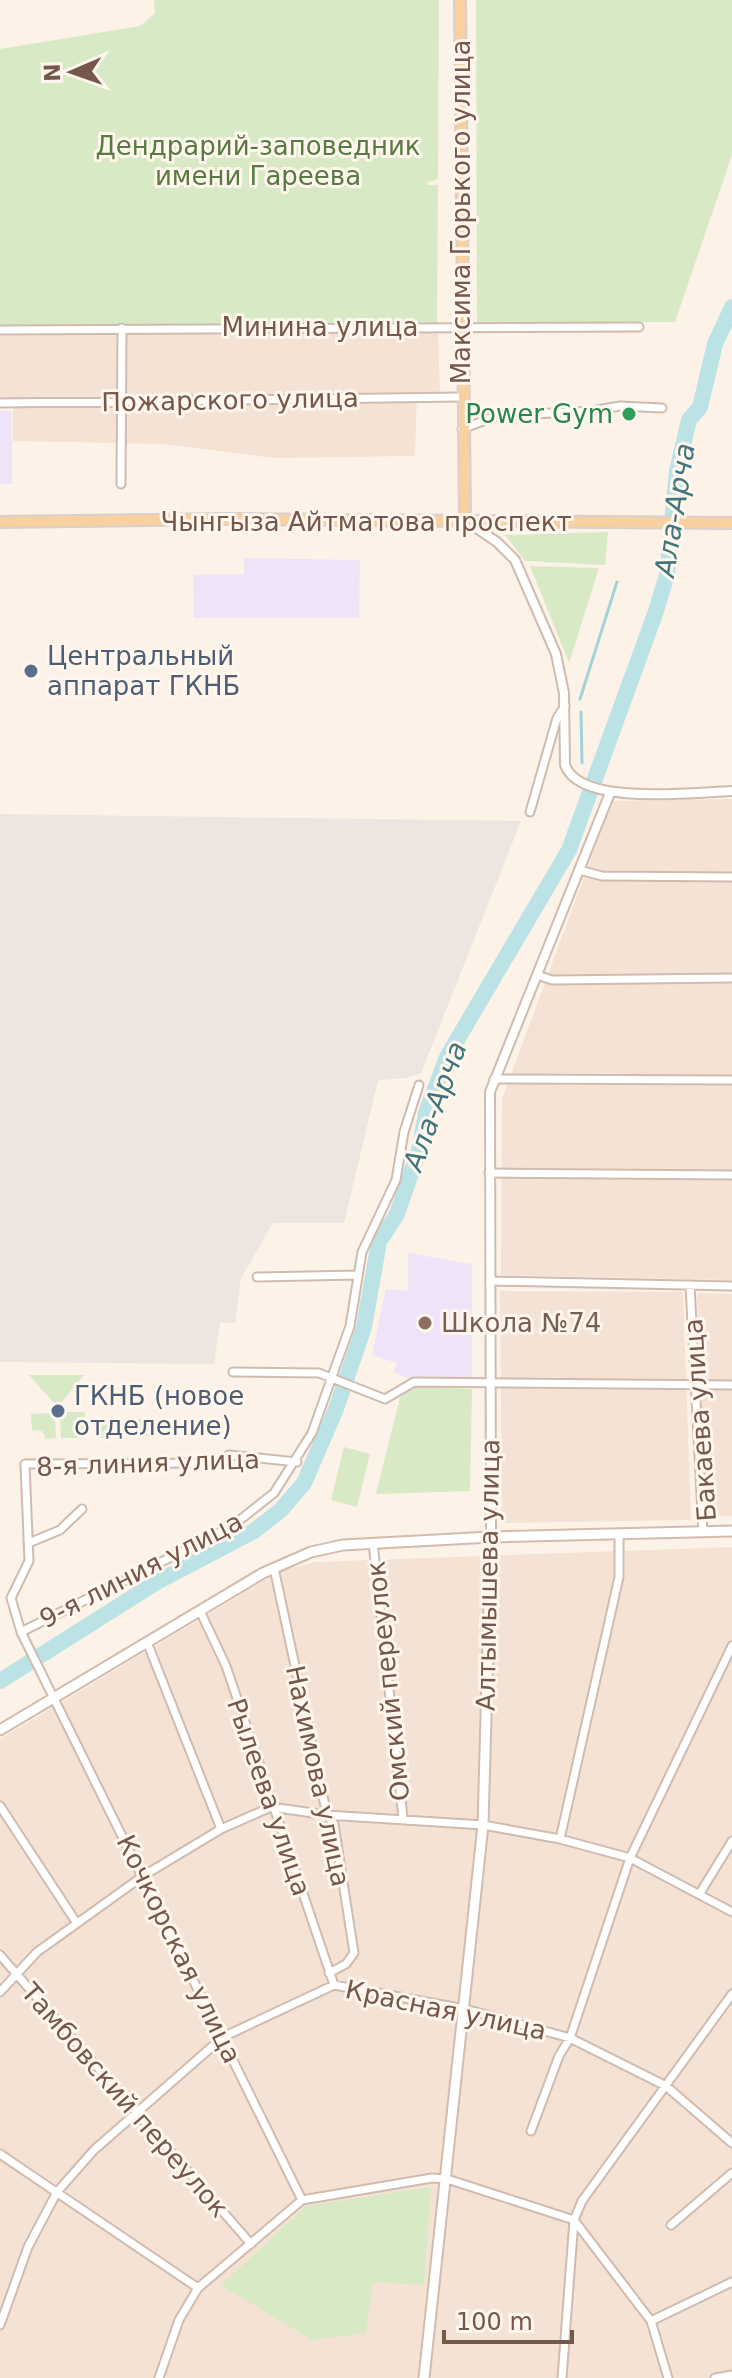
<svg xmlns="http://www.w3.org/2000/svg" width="732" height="2378" viewBox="0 0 732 2378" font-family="'DejaVu Sans',sans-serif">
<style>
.residential{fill:#f4e3d5}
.industrial{fill:#ede5e0}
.education{fill:#efe3f9}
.green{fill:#d7eac5}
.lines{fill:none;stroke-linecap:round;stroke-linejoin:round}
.stream{stroke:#a2d4d7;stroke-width:3}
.river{stroke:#bbe3e6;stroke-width:16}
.minor-casing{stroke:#d0bbaf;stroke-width:11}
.tertiary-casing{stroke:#d0bbaf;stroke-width:12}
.secondary-casing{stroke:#d3bbad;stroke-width:13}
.primary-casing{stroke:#d9d0cd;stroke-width:14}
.minor{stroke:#fff;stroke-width:7}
.tertiary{stroke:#fff;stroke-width:8}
.secondary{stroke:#fff;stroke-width:9}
.primary{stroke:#f9d1a1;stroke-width:10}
.leisure-dot{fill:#2e9e5b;stroke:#fff6ed;stroke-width:3}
.service-dot{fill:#5c6f8a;stroke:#fff6ed;stroke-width:3}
.education-dot{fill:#8d6e63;stroke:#fff6ed;stroke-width:3}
.labels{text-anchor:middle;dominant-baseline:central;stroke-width:6;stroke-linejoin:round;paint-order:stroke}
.park-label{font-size:26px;fill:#587b43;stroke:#fff6ed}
.street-label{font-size:26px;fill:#76574b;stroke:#fff6ed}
.leisure-label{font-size:26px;fill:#27864d;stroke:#fff6ed;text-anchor:end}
.service-label{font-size:26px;fill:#4e5e75;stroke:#fff6ed;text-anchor:start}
.education-label{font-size:26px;fill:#785e54;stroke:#fff6ed;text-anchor:start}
.water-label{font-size:28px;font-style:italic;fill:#3f767b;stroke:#fff6ed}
</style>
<rect width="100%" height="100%" fill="#fcf2e7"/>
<path class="residential" d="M438 330 440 394 417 395 415 456 273 458 162 444 13 441V408H0V334Z
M732 799V1280L501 1275 502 1099 612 801Z
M500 1291 683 1292 691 1520 502 1523Z
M697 1293 732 1294V1516L707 1517Z
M732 1547V2378H0V1739L280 1571 316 1562Z"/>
<path class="industrial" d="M0 814 521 821 421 1073 407 1078 378 1080 344 1223H273L241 1278 235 1323H220L214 1364 0 1362Z"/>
<path class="education" d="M0 411H12V484H0Z
M244 558 360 560 359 618H194L193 575 244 574Z
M408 1253 472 1264V1379H410L394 1372 397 1363 372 1355 386 1289 408 1291Z"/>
<path class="green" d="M154 0H439L438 179 428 182V185H438L437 323 0 325V49L140 26 155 13Z
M476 0H732V155L675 322H477Z
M608 532 605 565 525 561 505 535Z
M530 566 599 568 569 663Z
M29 1375H84L62 1402H53Z
M403 1386 472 1389 470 1491 376 1494Z
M66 1412H85L84 1438H61L60 1419Z
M49 1413 55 1419 56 1438 46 1439 42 1431 32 1430 31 1414Z
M120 1419V1437L97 1438 99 1422Z
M132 1419H158L159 1435 133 1437Z
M344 1447 370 1454 357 1507 331 1500Z
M431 2187 424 2285 373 2282 366 2333 312 2340 221 2285 306 2206Z"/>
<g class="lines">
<path class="stream" d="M580 699 617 582
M581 712 582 763"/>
<path class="river" d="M0 1681 157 1582 254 1531 281 1510 304 1483 336 1409 364 1327 379 1242 397 1214 420 1147 426 1113 447 1057 569 850 655 614 667 575 677 471 689 420 700 407 715 344 732 307"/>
<g class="minor-casing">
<path id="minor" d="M0 330 639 327
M0 403 461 397
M462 429 496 416 591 411 620 406 662 408
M121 484 122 328
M530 812 557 718 565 706
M579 870 602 876 732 877
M537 975 552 980 732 978
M494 1079 732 1080
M489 1173 732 1175
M257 1277 358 1275
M490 1281 732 1286
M690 1285 703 1532
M233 1372 319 1373 385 1399 414 1382 732 1385
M31 1542 60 1530 82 1509
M373 1543 403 1818
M274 1568 327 1815 334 1824 354 1953 346 1964 329 1973
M200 1611 226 1666 334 1985
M21 1632 11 1598 29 1561 25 1464 216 1463 229 1455 297 1462
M147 1642 221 1829
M0 1806 76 1922
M560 1839 619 1577V1535
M700 1893 732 1841
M0 1955 251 2244
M0 1992 37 1952 143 1876 221 1829 271 1807 327 1815 483 1825 560 1839 630 1858 732 1912
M531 2131 559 2056 570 2038 630 1858 732 1646
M0 2154 198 2288
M302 2200 21 1632 231 1527 274 1493 312 1433 350 1326 362 1252 396 1180 404 1132 419 1085
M671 2225 732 2173
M651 2321 732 2282
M0 2325 28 2247 57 2192 94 2150 223 2037 334 1985 465 2009 570 2038 666 2086 732 2143
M159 2378 179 2320 198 2288 302 2200 432 2178 447 2179 574 2220 651 2321 668 2378
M562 2378 574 2220 582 2201 732 1994
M715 2378 732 2375"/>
</g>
<g class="tertiary-casing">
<path id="tertiary" d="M466 521 497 542 515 560 556 654 564 693 565 765C580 807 694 792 732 791
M491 1537 490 1092 610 793"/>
</g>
<g class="secondary-casing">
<path id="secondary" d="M0 1730 263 1573 311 1552 343 1545 491 1537 732 1531
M424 2378 483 1825 491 1537"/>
</g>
<g class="primary-casing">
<path id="primary" d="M460 0 465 521
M0 522 226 519 732 523"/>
</g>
<use href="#minor" class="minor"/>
<use href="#tertiary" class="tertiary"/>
<use href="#secondary" class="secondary"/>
<use href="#primary" class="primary"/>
</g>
<circle class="leisure-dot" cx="629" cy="414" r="8"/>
<g class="service-dot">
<circle cx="31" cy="671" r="8"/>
<circle cx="58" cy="1411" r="8"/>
</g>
<circle class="education-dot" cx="425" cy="1323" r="8"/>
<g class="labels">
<g class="park-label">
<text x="258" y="146">Дендрарий-заповедник<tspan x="258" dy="30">имени Гареева</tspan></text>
</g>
<g class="street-label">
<text transform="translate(461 212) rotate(-90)">Максима Горького улица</text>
<text x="320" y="327">Минина улица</text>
<text transform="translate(230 400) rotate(-1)">Пожарского улица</text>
<text x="366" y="522">Чынгыза Айтматова проспект</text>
<text transform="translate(700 1420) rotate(-94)">Бакаева улица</text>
<text transform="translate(148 1463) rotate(-2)">8-я линия улица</text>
<text transform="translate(141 1570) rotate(-27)">9-я линия улица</text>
<text transform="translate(488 1575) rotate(-89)">Алтымышева улица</text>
<text transform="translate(388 1681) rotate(-96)">Омский переулок</text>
<text transform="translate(318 1776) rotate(78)">Нахимова улица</text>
<text transform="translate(269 1797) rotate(71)">Рылеева улица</text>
<text transform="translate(179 1949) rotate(64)">Кочкорская улица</text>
<text transform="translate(446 2010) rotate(12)">Красная улица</text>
<text transform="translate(125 2100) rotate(49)">Тамбовский переулок</text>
</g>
<g class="leisure-label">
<text x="613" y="414">Power Gym</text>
</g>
<g class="service-label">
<text x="47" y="656">Центральный<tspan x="47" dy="30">аппарат ГКНБ</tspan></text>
<text x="74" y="1396">ГКНБ (новое<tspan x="74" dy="30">отделение)</tspan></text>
</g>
<g class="education-label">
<text x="441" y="1323">Школа №74</text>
</g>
<g class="water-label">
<text transform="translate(675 510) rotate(-81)">Ала-Арча</text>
<text transform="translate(435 1106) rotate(-70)">Ала-Арча</text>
</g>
</g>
<g transform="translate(72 72) rotate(268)" stroke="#fff6ed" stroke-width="6" paint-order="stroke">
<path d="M0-6L14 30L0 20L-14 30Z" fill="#76574b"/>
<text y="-12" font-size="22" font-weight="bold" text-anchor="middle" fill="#76574b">N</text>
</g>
<path d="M444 2330v12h128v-12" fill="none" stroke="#76574b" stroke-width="4"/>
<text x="456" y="2330" font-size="24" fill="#76574b" stroke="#fff6ed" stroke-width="6" paint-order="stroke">100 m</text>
</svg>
